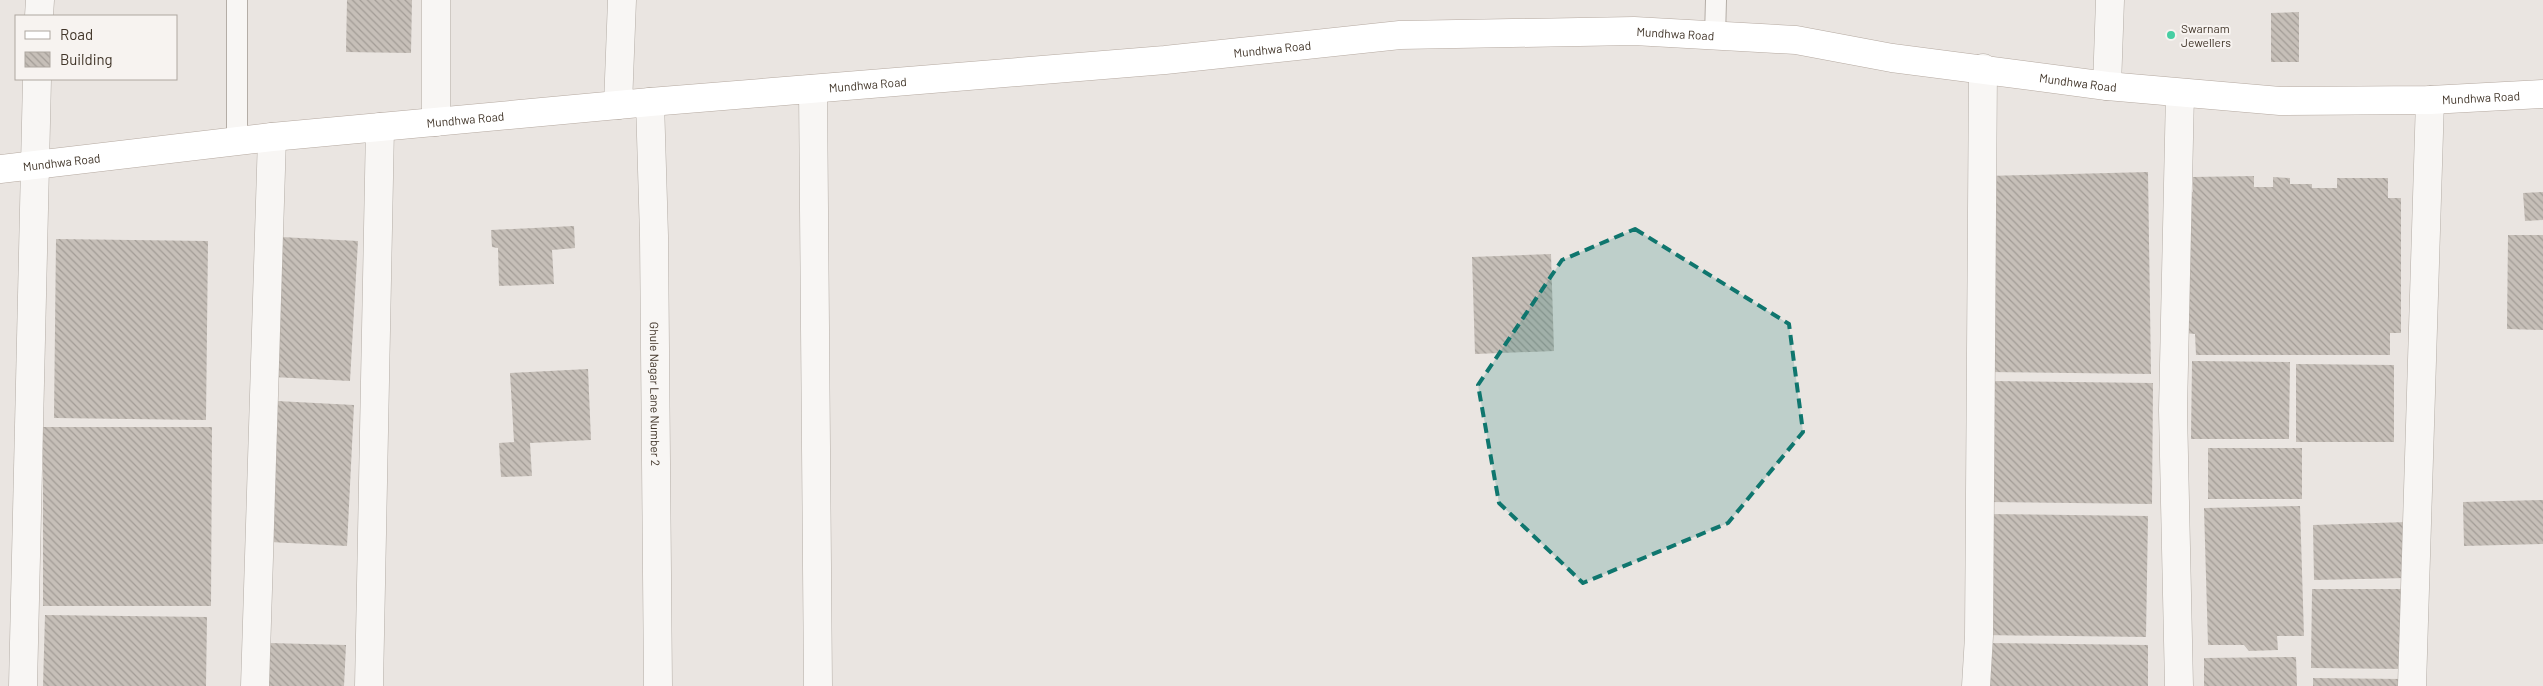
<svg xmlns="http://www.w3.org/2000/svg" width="2543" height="686" viewBox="0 0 2543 686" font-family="Barlow,sans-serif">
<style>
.building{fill:url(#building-back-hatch)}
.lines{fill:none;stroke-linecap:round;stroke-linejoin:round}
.service-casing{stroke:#b4ada6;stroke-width:22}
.minor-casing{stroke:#b4ada6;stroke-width:29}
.primary-casing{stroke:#b5a9a0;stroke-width:29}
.service{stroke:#f8f6f4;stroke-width:20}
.minor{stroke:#f8f6f4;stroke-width:28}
.primary{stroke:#fff;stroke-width:28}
.marked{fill:#0f766e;fill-opacity:0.2;stroke:#0f766e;stroke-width:4;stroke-dasharray:10 6;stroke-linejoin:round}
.poi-dot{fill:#47cea3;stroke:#f7f3f0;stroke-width:2}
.labels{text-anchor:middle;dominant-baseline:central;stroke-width:4;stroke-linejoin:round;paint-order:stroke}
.poi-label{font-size:12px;fill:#413529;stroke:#f7f3f0;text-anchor:start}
.street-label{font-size:12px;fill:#413529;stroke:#f7f3f0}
</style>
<defs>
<pattern id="building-back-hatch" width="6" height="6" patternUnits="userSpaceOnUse" patternTransform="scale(1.25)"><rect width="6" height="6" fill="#c6bfb8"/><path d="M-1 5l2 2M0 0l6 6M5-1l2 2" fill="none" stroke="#a29c96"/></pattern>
</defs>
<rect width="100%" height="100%" fill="#eae5e1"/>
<path class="building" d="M347 0H412L411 53 346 52Z
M2299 12V62H2271V13Z
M2148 172 2151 374 1986 372 1987 176Z
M2254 176V187H2273V177L2290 178V184H2312V188H2337V178H2388V198H2401V333H2390V355H2196L2195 334 2185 333V192H2193V177Z
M2543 192V220L2525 221 2523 193Z
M574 226 575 248 552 250 554 284 499 286 498 248 492 247 491 230Z
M2508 235H2543V330L2507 329Z
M281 237 358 241 350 381 273 377Z
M56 239 208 241 206 420 54 418Z
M1551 254 1554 351 1475 354 1472 257Z
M2192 361 2290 362 2289 439H2191Z
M2296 364 2394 365V442H2296Z
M588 369 591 440 530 443 532 476 501 477 499 443 514 442 510 373Z
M1989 381 2153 383 2152 504 1988 502Z
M277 401 354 405 347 546 270 542Z
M43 427H212L211 606H43Z
M2208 448H2302V499H2208Z
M2543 500V544L2464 546 2463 502Z
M2300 506 2304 636H2277L2278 650 2249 651 2244 645H2208L2204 508Z
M1984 514 2148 516 2146 637 1983 635Z
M2407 522 2408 578 2314 580 2313 525Z
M2312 589H2406V669L2311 668Z
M45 615 207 617 206 686H43Z
M269 643 346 645 344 686H267Z
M1984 643 2148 645V686H1984Z
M2296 657 2297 686H2204V658Z
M2313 678 2401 679 2400 686H2313Z"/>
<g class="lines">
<g class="service-casing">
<path id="service" d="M237 0V141
M1715 36 1716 0"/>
</g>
<g class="minor-casing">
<g id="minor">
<path d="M436 0V122"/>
<path d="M39 16 40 0"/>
<path d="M2107 86 2110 0"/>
<path d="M813 89 818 686"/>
<path id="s1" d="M650 102 654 236 658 686"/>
<path d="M618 105 622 0"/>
<path d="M23 686 37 79"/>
<path d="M255 686 272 137"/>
<path d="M369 686 380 127"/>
<path d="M1976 686 1979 636 1983 68"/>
<path d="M2179 686 2173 410 2180 93"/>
<path d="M2412 686 2430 100"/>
</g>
</g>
<g class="primary-casing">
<g id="primary">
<path id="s2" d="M0 169 272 137 650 102 1165 60 1400 35 1634 31 1796 40 1892 58 2107 86 2280 101 2430 100 2543 94"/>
</g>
</g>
<use href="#service" class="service"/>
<use href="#minor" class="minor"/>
<use href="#primary" class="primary"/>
</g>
<path class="marked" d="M1635 229 1789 324 1803 432 1728 523 1583 583 1499 503 1478 385 1562 260Z"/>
<circle class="poi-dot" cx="2171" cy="35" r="5"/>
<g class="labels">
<g class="poi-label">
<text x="2181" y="28">Swarnam<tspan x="2181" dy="14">Jewellers</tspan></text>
</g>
<g class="street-label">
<text stroke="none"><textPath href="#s2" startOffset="1682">Mundhwa Road</textPath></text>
<text stroke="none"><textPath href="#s2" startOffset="1278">Mundhwa Road</textPath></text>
<text stroke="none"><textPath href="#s2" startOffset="2088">Mundhwa Road</textPath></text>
<text stroke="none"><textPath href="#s2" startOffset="872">Mundhwa Road</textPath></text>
<text stroke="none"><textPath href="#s2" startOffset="2492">Mundhwa Road</textPath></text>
<text stroke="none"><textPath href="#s2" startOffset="468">Mundhwa Road</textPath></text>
<text stroke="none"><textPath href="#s2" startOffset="62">Mundhwa Road</textPath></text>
<text stroke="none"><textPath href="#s1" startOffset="292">Ghule Nagar Lane Number 2</textPath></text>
</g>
</g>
<rect x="15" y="15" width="162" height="65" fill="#f7f3f0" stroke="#aea7a0"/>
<rect x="25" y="31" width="25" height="8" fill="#ffffff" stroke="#aea7a0"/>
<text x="60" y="40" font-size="15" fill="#413529">Road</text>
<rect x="25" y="52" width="25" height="15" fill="url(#building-back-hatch)" stroke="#aea7a0"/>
<text x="60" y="65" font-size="15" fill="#413529">Building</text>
</svg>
